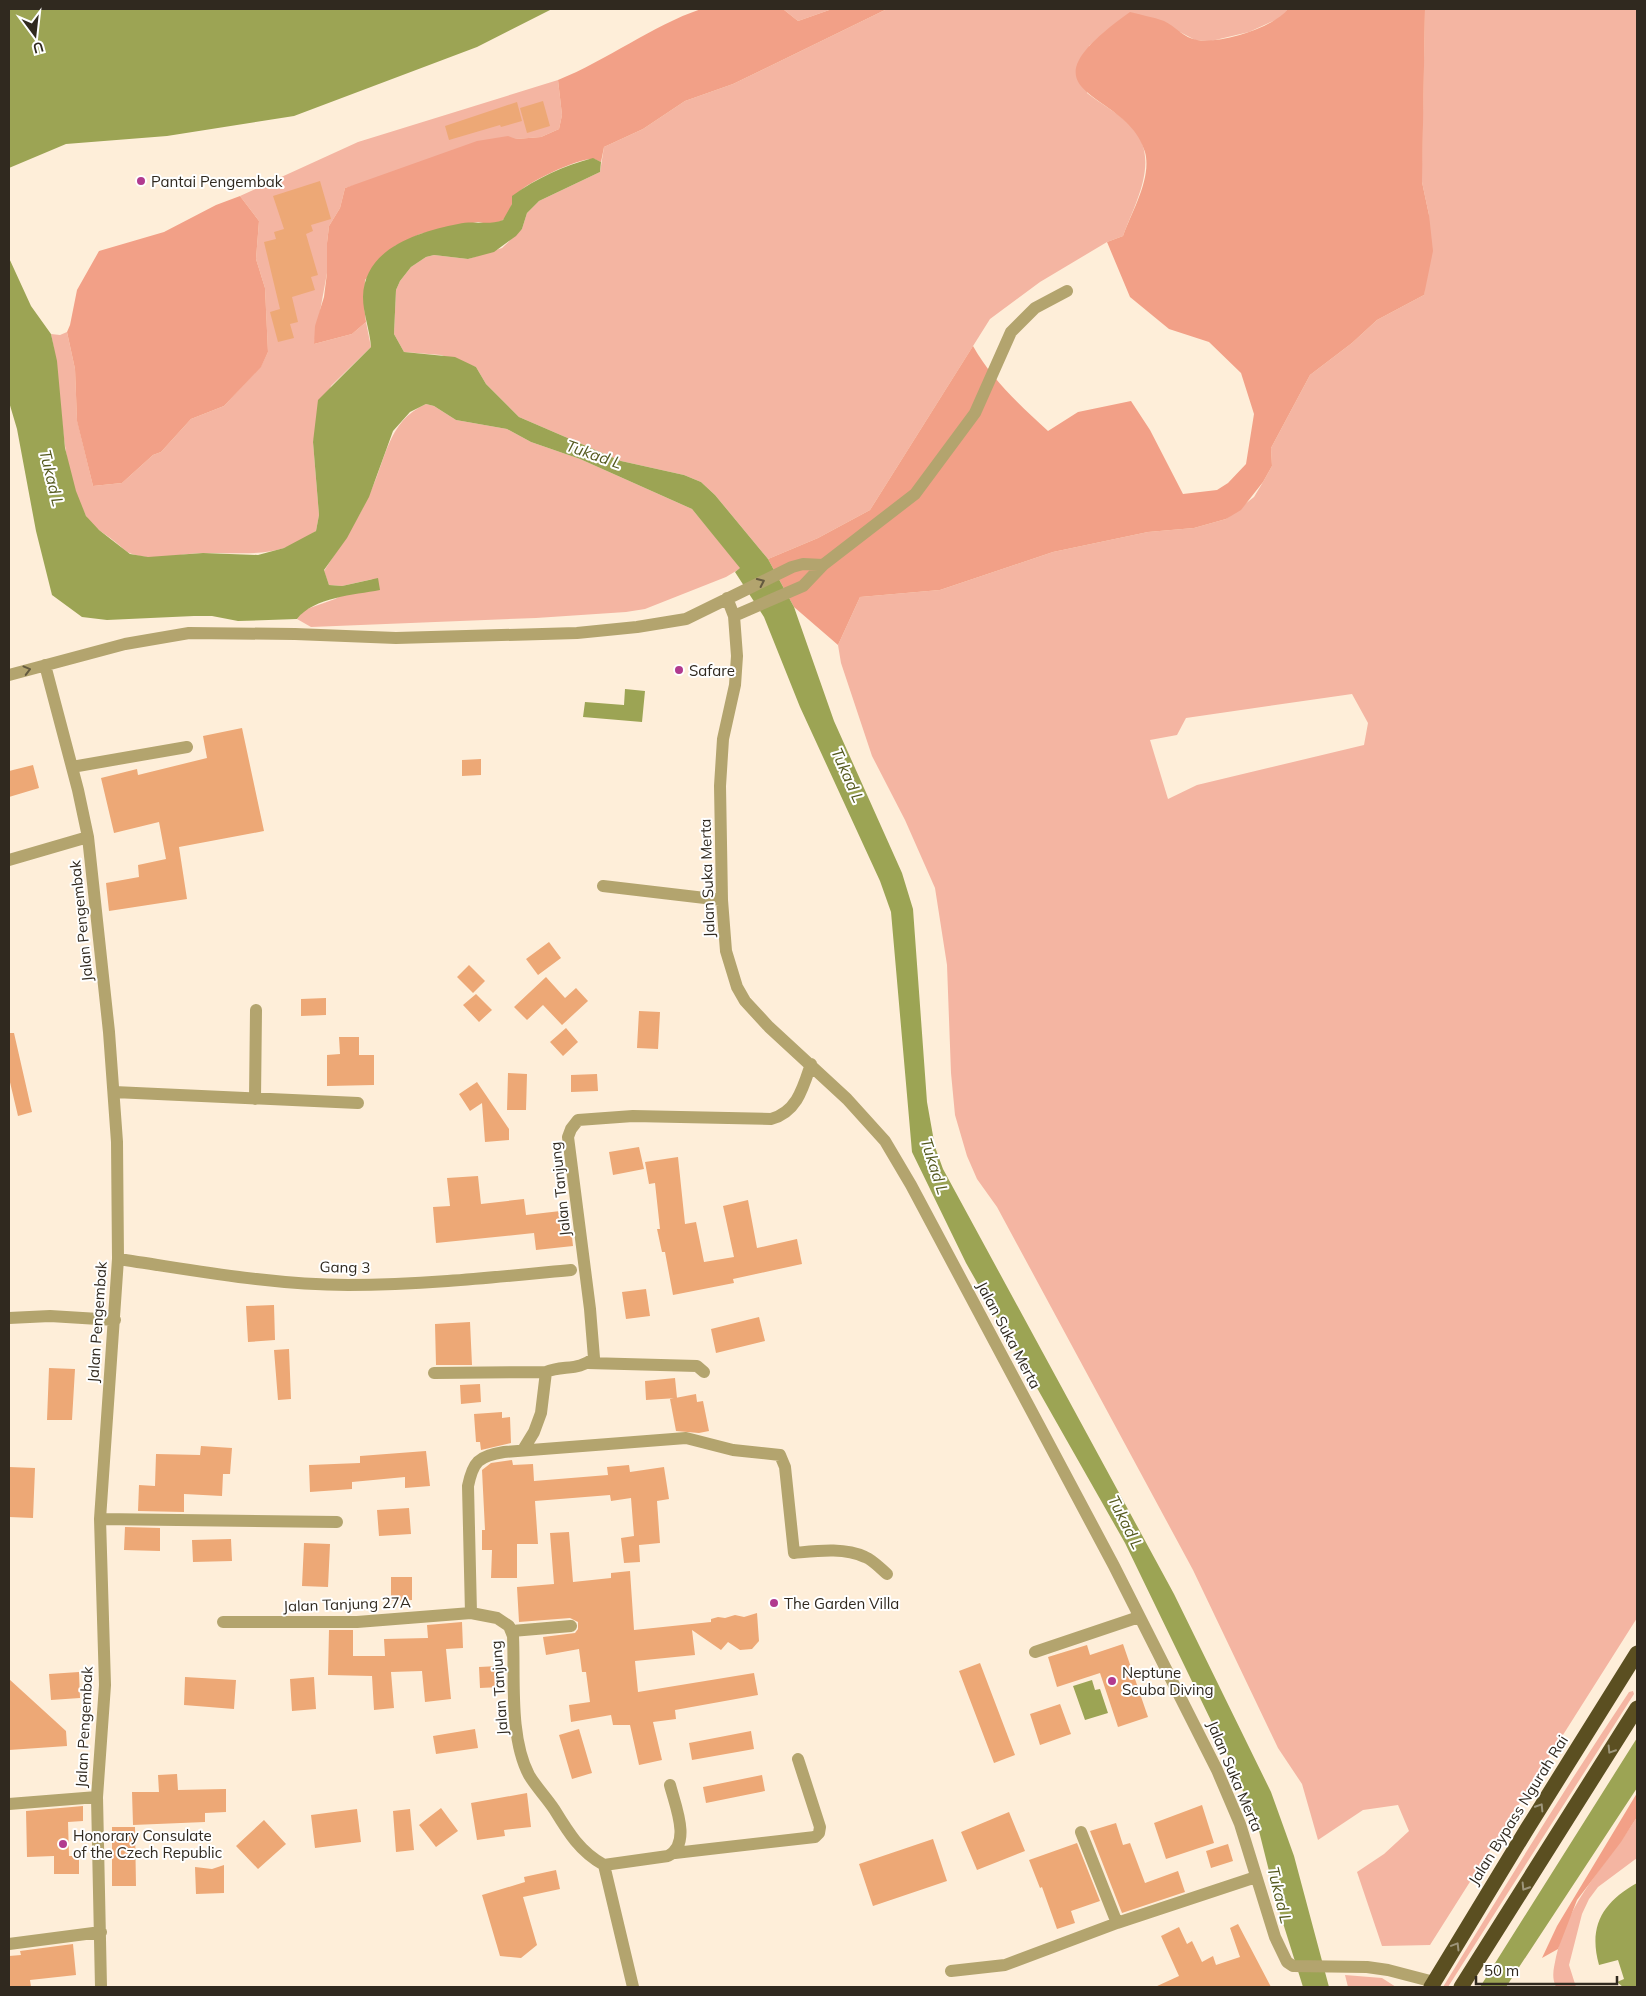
<svg xmlns="http://www.w3.org/2000/svg" width="1646" height="1996" viewBox="0 0 1646 1996" font-family="Mulish,sans-serif">
<style>
.green{fill:#f4b5a2;fill-rule:evenodd}
.forest{fill:#f2a087}
.water{fill:#9ca454}
.building{fill:#eda876}
.lines{fill:none;stroke-linecap:round;stroke-linejoin:round}
.street{stroke:#b3a46e;stroke-width:12}
.highway{stroke:#5b4f21;stroke-width:15}
.oneway{stroke:#645a3f}
.oneway2{stroke:#9d957a}
.poi-dot{fill:#b13a8f;stroke:#fff;stroke-width:2}
.labels{text-anchor:middle;dominant-baseline:central;stroke-width:4;stroke-linejoin:round;paint-order:stroke}
.poi-label{font-size:15px;fill:#30291f;stroke:#fff;text-anchor:start}
.street-label{font-size:15px;fill:#30291f;stroke:#fff}
.water-label{font-size:16px;font-style:italic;fill:#54591e;stroke:#fff}
</style>
<rect width="100%" height="100%" fill="#feeed9"/>
<path class="green" d="M783 9H832L798 21Z
M887 9H1288L1282 17 1249 32 1211 41 1195 40 1180 32 1102 35 1089 46 1087 93C1101 104 1118 113 1130 125 1162 157 1136 201 1123 236L1107 242 1040 282 990 319 870 510 818 538 768 559 715 495 701 482 684 475 621 461 519 417 486 384 476 367 441 355 404 352 394 334 396 290 400 281 411 267 426 257 434 255 468 259 502 248 522 229 527 213 539 201 600 172 604 147 643 129 685 101 733 84Z
M1425 9H1637V1618L1430 1945 1382 1946 1357 1872 1384 1854 1409 1831 1398 1805 1363 1810 1318 1840 1302 1784 1278 1748 1193 1570 997 1207 977 1179 967 1156 955 1115 951 1073 947 965 935 888 905 820 872 756 841 663 838 645 860 597 940 590 1053 552 1148 532 1194 528 1226 519 1254 497 1263 482 1272 466 1271 448 1310 375 1352 343 1377 320 1424 295 1429 215 1422 182V165ZM1352 694 1368 723 1364 745 1197 785 1168 799 1150 740 1177 735 1186 718Z
M558 80 562 115 559 129 541 137 516 139 345 188 340 208 329 226 327 243V273L314 344 352 334 366 322 371 347 331 386 313 442 319 515 316 531C277 560 248 552 204 553 180 553 155 562 132 554 125 552 120 545 114 541 104 533 92 527 86 516 57 460 64 393 51 334L60 335 67 332 75 369 77 420 93 486 122 483 153 455 161 452 191 419 224 406 261 366 268 352 265 288 256 259 259 221 240 196 358 142Z
M426 404 434 406 456 420 507 429 531 442 580 459 692 509 741 568 726 577 645 609 626 612 536 618 311 627 297 619 304 610 335 599 373 579 342 586 329 585 324 571C340 546 357 522 369 495 386 461 387 421 426 404Z
M1633 1691 1634 1694 1448 1987H1443C1504 1888 1564 1789 1629 1692Z
M1637 1817V1858L1598 1887 1589 1899 1582 1914 1569 1965 1576 1987H1556C1551 1976 1554 1968 1556 1957 1570 1896 1605 1868 1637 1817Z
M1345 1975 1382 1978 1396 1987H1348Z"/>
<path class="forest" d="M701 9H783L798 21 832 9H887L733 84 685 101 643 129 604 147 601 162C598 161 596 159 593 159 581 157 527 182 519 192 512 199 511 212 504 219 497 225 485 224 478 222L420 234 395 246 365 280 364 306 366 322 352 334 314 344 315 326 324 297 327 273V243L329 226 340 208 345 188 477 141 508 136 516 139 541 137 559 129 562 115 558 80C608 60 651 26 701 9Z
M1288 9H1425L1422 182 1429 215 1433 251 1424 295 1377 320 1352 343 1310 375 1271 448 1272 466 1263 482 1241 510 1226 519 1194 528 1148 532 1053 552 940 590 860 597 838 645 794 607 768 559 818 538 870 510 973 346C992 380 1020 405 1048 431L1078 412 1131 401 1150 430 1183 494 1217 490 1228 483 1246 464 1254 414 1241 373 1209 342 1169 329 1130 297 1107 242 1123 236C1132 211 1152 178 1145 152 1127 87 1008 99 1130 12 1141 15 1153 17 1164 21 1175 26 1184 38 1197 40 1221 44 1273 28 1288 9Z
M240 196 259 221 256 259 265 288 268 352 261 367 224 406 191 419 161 452 153 455 122 483 93 486 77 421 75 369 67 332 70 325 77 290 99 251 164 232 216 205Z
M1637 1793V1817L1621 1842 1577 1900 1558 1949 1542 1958 1557 1926Z"/>
<path class="water" d="M9 9H552L477 47 294 116 167 136 66 144 9 168Z
M593 158 601 162 600 172 539 201 527 213 522 229 516 236 494 252 468 259 434 255 426 257 411 267 400 281 396 290 394 334 404 352 455 357 476 367 486 384 519 417 621 461 684 475 701 482 715 495 768 559 794 607 834 721 902 873 913 909 927 1102 935 1147 943 1169 1174 1594 1271 1792 1294 1856 1329 1987H1303L1278 1907 1259 1831 1232 1764 1125 1543 966 1263 912 1152 891 912 880 881 800 707 764 617 735 572 740 568 692 509 580 459 531 442 507 429 456 420 434 406 426 404 410 412 393 431 369 497 347 538 324 570 329 585 342 586 378 578 380 590C354 595 314 597 297 619L238 621 212 616H194L107 620 82 617 52 595 36 531 17 429 9 402V258L31 306 51 334 57 361 65 448 76 491 86 516 99 530 130 554 148 557 203 553 258 555 284 548 316 531 319 515 313 442 318 400 371 347C370 330 363 314 363 297 364 248 418 232 458 224 474 220 488 226 503 220L512 204V196C537 178 563 166 593 158Z
M625 689 645 691 642 722 583 717 585 702 624 705Z
M1092 1680 1095 1690 1100 1689 1108 1713 1085 1720 1073 1686Z
M1637 1738V1788L1506 1987H1480Z
M1637 1883V1987H1623L1617 1982 1624 1979 1618 1960 1599 1965C1588 1926 1603 1902 1637 1883Z"/>
<path class="building" d="M543 101 550 126 527 133 520 108Z
M517 102 522 121 501 127 500 125 449 140 445 126Z
M320 181 331 219 311 225 313 231 306 234 318 275 311 277 315 290 292 297 298 322 290 324 294 338 278 342 270 312 280 309 264 242 276 239 274 232 284 229 273 196Z
M242 728 264 831 179 847 187 899 109 911 106 883 139 877 138 865 166 859 159 822 114 833 101 778 137 769 138 775 207 758 203 736Z
M481 759V775L462 776V760Z
M33 765 39 788 9 797V771Z
M549 942 561 958 538 975 526 959Z
M469 965 485 981 473 993 457 977Z
M546 977 565 998 576 988 588 1001 562 1025 543 1005 527 1020 514 1007Z
M476 994 492 1010 479 1022 463 1005Z
M326 998V1015L301 1016V999Z
M639 1011 660 1012 658 1049 637 1048Z
M566 1028 578 1042 563 1056 550 1042Z
M9 1033H14L32 1112 18 1116 9 1078Z
M339 1037H359V1055H374V1085L327 1086V1055L340 1054Z
M508 1073 527 1074 526 1110H507Z
M597 1074 598 1091 571 1092V1075Z
M477 1082 509 1129V1140L485 1142 482 1103 470 1111 459 1094Z
M639 1147 644 1169 613 1175 609 1152Z
M678 1157 685 1224 696 1222 704 1262 734 1257 723 1206 748 1200 757 1248 797 1239 802 1264 733 1279 734 1283 673 1295 665 1252H662L657 1229H660L655 1183 649 1184 645 1162Z
M478 1176 481 1204 524 1199 526 1215 569 1210 573 1246 536 1250 534 1233 436 1243 433 1207 450 1206 447 1178Z
M646 1289 650 1316 626 1319 622 1292Z
M274 1305 275 1340 248 1342 246 1306Z
M759 1317 765 1341 716 1353 711 1329Z
M470 1322 472 1365H436L435 1324Z
M289 1349 291 1399 278 1400 274 1350Z
M49 1368 75 1369 72 1420H47Z
M675 1378 677 1398 646 1400 645 1381Z
M480 1384 481 1402 461 1404 460 1385Z
M696 1394 697 1402 703 1401 709 1431 699 1433 676 1431 670 1399Z
M502 1412V1418L510 1417 511 1443 481 1450 480 1442H476L474 1414Z
M201 1446 232 1448 230 1474H223L222 1496 184 1494V1512L138 1511 139 1485 155 1486 156 1454 200 1455Z
M426 1451 430 1486 405 1488V1477L352 1482V1489L310 1492 309 1465 360 1463V1456Z
M512 1460 513 1465 533 1464 534 1481 608 1475 607 1467 629 1465 630 1472 664 1467 669 1499 657 1501 660 1543 639 1545 640 1562 624 1563 621 1538 634 1536 631 1498 611 1501 610 1495 535 1501 538 1544H517V1578H491L492 1550H482V1530H485L482 1470 491 1463Z
M9 1467 35 1468 33 1518 9 1517Z
M409 1508 411 1534 379 1536 377 1510Z
M125 1527 160 1528V1551L124 1550Z
M569 1532 573 1582 611 1578V1573L630 1571 634 1630 711 1622V1619L718 1617 725 1618 735 1615 744 1617 757 1613 759 1641 752 1649 740 1650 728 1642 721 1650 692 1630 695 1655 635 1661 638 1692 754 1673 758 1695 675 1710 676 1719 653 1722 662 1760 639 1765 630 1725H613L611 1715 571 1722 569 1705 590 1702 586 1672H582L579 1649 546 1655 543 1637 575 1633 578 1629V1622L570 1618 519 1622 517 1587 554 1584 550 1533Z
M231 1539 232 1561 193 1562 192 1540Z
M304 1543 330 1544 328 1587 302 1586Z
M391 1577H412V1600L391 1601Z
M462 1622 463 1648 446 1649 451 1699 425 1702 422 1671 391 1672 394 1708 374 1710 372 1676 328 1675 329 1630H353V1656H385L384 1639 428 1638 427 1625Z
M1123 1644 1148 1717 1118 1727 1100 1673 1057 1687 1048 1657 1087 1645 1090 1655Z
M980 1663 1015 1755 994 1763 959 1671Z
M498 1666 500 1687 480 1688 479 1667Z
M79 1672 80 1698 51 1700 49 1674Z
M185 1677 236 1680 234 1709 184 1705Z
M314 1677 316 1709 292 1711 290 1679Z
M9 1679 66 1731 67 1746 9 1750Z
M1060 1704 1071 1734 1040 1745 1030 1714Z
M475 1729 478 1748 436 1754 433 1736Z
M579 1729 592 1773 572 1779 559 1735Z
M751 1731 754 1749 692 1760 689 1743Z
M177 1774 178 1790 226 1789V1812L205 1813V1822L133 1825 132 1792H159L158 1775Z
M762 1775 765 1791 706 1803 703 1787Z
M527 1793 531 1827 504 1830 505 1836 477 1840 471 1803Z
M1202 1805 1214 1843 1166 1859 1154 1823Z
M83 1806V1821L68 1822 69 1856H79V1874H54V1856L27 1857 26 1811Z
M441 1808 458 1831 436 1847 419 1825Z
M357 1809 361 1842 315 1848 311 1815Z
M410 1809 414 1850 396 1852 393 1811Z
M1009 1812 1025 1851 977 1870 961 1832Z
M264 1820 286 1844 258 1869 236 1846Z
M1116 1823 1123 1845 1130 1843 1145 1883 1178 1871 1185 1892 1122 1913 1090 1831Z
M112 1827H135L136 1886H112Z
M933 1839 947 1881 873 1906 859 1864Z
M1077 1843 1100 1901 1071 1911 1075 1923 1057 1929 1042 1887 1040 1888 1029 1860Z
M1228 1844 1233 1861 1211 1868 1206 1851Z
M224 1865V1893L196 1894 195 1867 212 1869Z
M556 1870 560 1889 523 1897 537 1945 521 1958 500 1956 482 1895 525 1882 524 1877Z
M1238 1924 1271 1987H1155L1179 1976 1161 1936 1179 1927 1187 1944 1192 1941 1202 1962 1213 1956 1216 1965 1240 1957 1230 1928Z
M73 1944 76 1975 30 1980 31 1987H9V1956L21 1955 20 1951Z"/>
<g class="lines">
<path class="street" d="M727 598 734 616 737 656 735 685 723 739 720 786 722 900 726 951 737 987 745 1001 769 1027 847 1099 885 1141 911 1185 1114 1566 1217 1770 1240 1824 1275 1937 1287 1962 1293 1966 1367 1967 1388 1970 1434 1982
M734 616 803 586 823 565 915 494 975 413 1011 332 1035 308 1067 291
M45 665 78 790 88 837 109 1032 117 1142 118 1259 100 1519 105 1685 97 1797 101 1987
M9 675 125 644 189 633 295 634 396 638 577 633 637 627 686 619 792 567 803 564 823 565
M72 767 187 747
M9 860 88 837
M603 886 722 900
M114 1092 358 1103
M255 1099 256 1010
M118 1259C194 1270 271 1285 348 1285 423 1285 497 1277 571 1270
M9 1318 50 1316 115 1320
M588 1363 697 1366 704 1372
M434 1373 546 1372
M523 1450 534 1432 541 1413 546 1372C562 1365 579 1371 594 1358L590 1309 568 1137 571 1129 578 1120 633 1116 771 1119C797 1112 803 1088 811 1064
M100 1519 337 1522
M471 1613 468 1486C473 1462 478 1456 504 1452L686 1438 733 1450 780 1455 785 1467 794 1553C816 1551 844 1547 865 1557 873 1560 881 1569 887 1574
M223 1622H357L471 1613 497 1618 509 1626 513 1636C515 1678 509 1737 529 1775 536 1787 547 1798 554 1809 568 1832 580 1852 604 1865L633 1987
M512 1631 571 1626
M1035 1652 1139 1617
M9 1804 97 1797
M1081 1832 1117 1923
M675 1853 815 1837 819 1833 820 1827 798 1759
M604 1865 668 1856C692 1844 675 1805 670 1785
M9 1944 101 1932
M951 1971 1005 1965 1117 1923 1256 1877"/>
<path class="highway" d="M1431 1987 1527 1829 1637 1653
M1461 1987 1637 1708"/>
</g>
<defs><path id="oneway-chevron" d="M-2-3.5L2.5 0L-2 3.5" fill="none" stroke-width="1.6" stroke-linecap="round" stroke-linejoin="round" transform="scale(1.25)"/></defs>
<g class="oneway">
<use href="#oneway-chevron" transform="translate(761 582) rotate(-25)"/>
<use href="#oneway-chevron" transform="translate(27 670) rotate(-15)"/>
</g>
<g class="oneway2">
<use href="#oneway-chevron" transform="translate(1611 1750) rotate(122)"/>
<use href="#oneway-chevron" transform="translate(1540 1807) rotate(-58)"/>
<use href="#oneway-chevron" transform="translate(1525 1887) rotate(122)"/>
<use href="#oneway-chevron" transform="translate(1456 1946) rotate(-59)"/>
</g>
<g class="poi-dot">
<circle cx="141" cy="181" r="5"/>
<circle cx="679" cy="670" r="5"/>
<circle cx="774" cy="1603" r="5"/>
<circle cx="1112" cy="1681" r="5"/>
<circle cx="63" cy="1844" r="5"/>
</g>
<g class="labels">
<g class="poi-label">
<text x="151" y="181">Pantai Pengembak</text>
<text x="689" y="670">Safare</text>
<text x="784" y="1603">The Garden Villa</text>
<text x="1122" y="1672">Neptune<tspan x="1122" dy="17">Scuba Diving</tspan></text>
<text x="73" y="1835">Honorary Consulate<tspan x="73" dy="17">of the Czech Republic</tspan></text>
</g>
<g class="street-label">
<text transform="translate(707 878) rotate(-92)">Jalan Suka Merta</text>
<text transform="translate(81 921) rotate(-96)">Jalan Pengembak</text>
<text transform="translate(560 1189) rotate(-96)">Jalan Tanjung</text>
<text transform="translate(345 1267) rotate(1)">Gang 3</text>
<text transform="translate(97 1322) rotate(-86)">Jalan Pengembak</text>
<text transform="translate(1009 1335) rotate(62)">Jalan Suka Merta</text>
<text transform="translate(347 1604) rotate(-2)">Jalan Tanjung 27A</text>
<text transform="translate(499 1688) rotate(-94)">Jalan Tanjung</text>
<text transform="translate(84 1727) rotate(-87)">Jalan Pengembak</text>
<text transform="translate(1235 1776) rotate(67)">Jalan Suka Merta</text>
<text transform="translate(1518 1810) rotate(-58)">Jalan Bypass Ngurah Rai</text>
</g>
<g class="water-label">
<text transform="translate(594 454) rotate(19)">Tukad L</text>
<text transform="translate(52 478) rotate(76)">Tukad L</text>
<text transform="translate(848 775) rotate(66)">Tukad L</text>
<text transform="translate(935 1166) rotate(72)">Tukad L</text>
<text transform="translate(1126 1522) rotate(63)">Tukad L</text>
<text transform="translate(1280 1895) rotate(76)">Tukad L</text>
</g>
</g>
<rect width="1646" height="1996" fill="none" stroke="#30291f" stroke-width="20"/>
<g transform="translate(35 35) rotate(165)" stroke="#ffffff" stroke-width="4" paint-order="stroke">
<path d="M0-4L9 19L0 12L-9 19Z" fill="#30291f"/>
<text y="-8" font-size="14" font-weight="bold" text-anchor="middle" fill="#30291f">U</text>
</g>
<path d="M1476 1976v8h141v-8" fill="none" stroke="#30291f" stroke-width="2.5"/>
<text x="1484" y="1976" font-size="15" fill="#30291f" stroke="#ffffff" stroke-width="4" paint-order="stroke">50 m</text>
</svg>
